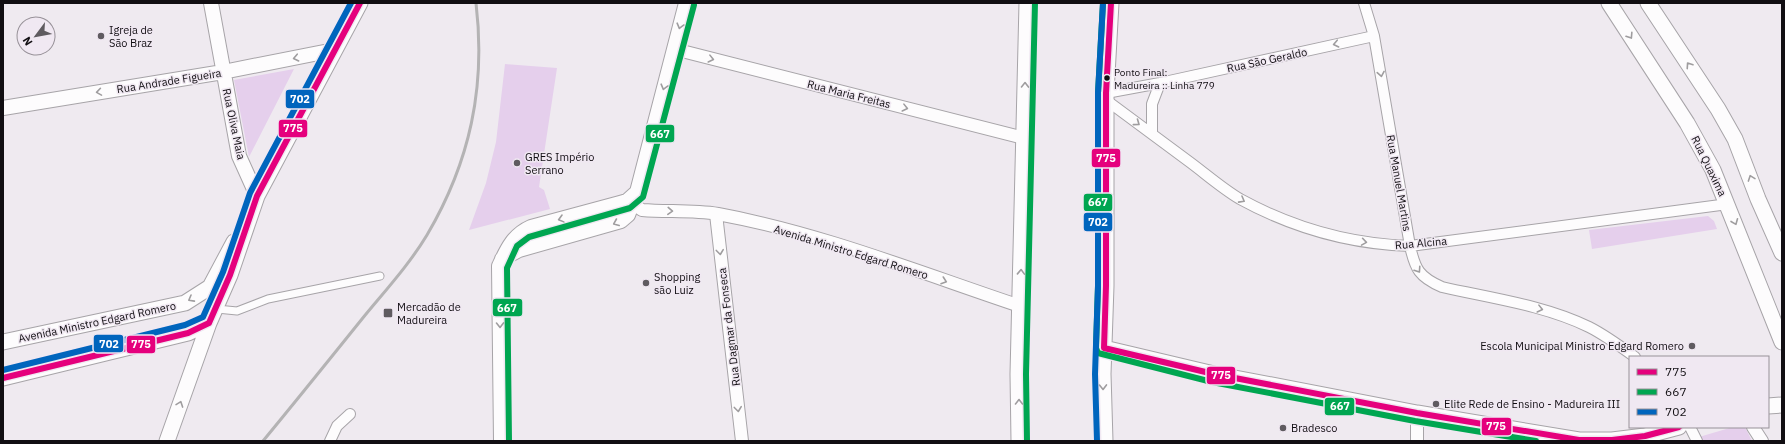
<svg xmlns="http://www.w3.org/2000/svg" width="1785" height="444" viewBox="0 0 1785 444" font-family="'IBM Plex Sans',sans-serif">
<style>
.green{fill:#e5cfec}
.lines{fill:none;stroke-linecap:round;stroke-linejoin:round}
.pedestrian-casing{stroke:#a7a4a8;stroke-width:9}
.minor-casing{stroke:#a7a4a8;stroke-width:12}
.tertiary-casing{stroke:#a7a4a8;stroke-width:14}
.secondary-casing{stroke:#a7a4a8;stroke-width:16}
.primary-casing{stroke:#a7a4a8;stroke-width:17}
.pedestrian{stroke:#fdfcfd;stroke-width:7}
.minor{stroke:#fdfcfd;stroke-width:10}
.tertiary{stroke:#fdfcfd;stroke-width:12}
.secondary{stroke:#fdfcfd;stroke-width:14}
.primary{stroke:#fdfcfd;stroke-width:15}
.rail{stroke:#b4b3b4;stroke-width:3}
.bus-1-casing{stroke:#f0e8f2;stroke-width:9}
.bus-2-casing{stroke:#f0e8f2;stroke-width:9}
.bus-3-casing{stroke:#f0e8f2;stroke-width:9}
.bus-1{stroke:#e5007d;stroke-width:6}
.bus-2{stroke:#00a651;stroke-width:6}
.bus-3{stroke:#0065bd;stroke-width:6}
.oneway{stroke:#9f9d9f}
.poi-dot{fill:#5f5b60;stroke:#f0e8f2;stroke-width:1.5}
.bus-dot{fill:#110e12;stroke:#f0e8f2;stroke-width:1.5}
.labels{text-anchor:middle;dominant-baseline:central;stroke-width:3;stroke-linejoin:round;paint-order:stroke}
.bus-label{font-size:10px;fill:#110e12;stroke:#f0e8f2;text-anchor:start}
.poi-label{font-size:11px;fill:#110e12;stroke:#f0e8f2;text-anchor:start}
.street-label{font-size:11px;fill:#110e12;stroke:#f0e8f2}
.line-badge{stroke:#f0e8f2;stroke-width:1.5}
.badge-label{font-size:11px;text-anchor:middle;font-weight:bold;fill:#fff}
</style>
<rect width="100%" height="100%" fill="#efeaf0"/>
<path class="green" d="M505 64 557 68 539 187 544 190 550 209 469 230 486 183 496 142Z
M294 69 249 157 234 80Z
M1708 216 1714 221 1717 229 1592 249 1589 230Z
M1733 427H1745L1752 441H1701L1699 437Z"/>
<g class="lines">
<g class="pedestrian-casing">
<path id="pedestrian" d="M217 309 237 311 268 299 380 276"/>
</g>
<g class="minor-casing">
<path id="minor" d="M1364 3 1374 36 1410 246C1415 269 1419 277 1442 287 1490 298 1544 305 1589 327 1605 335 1620 346 1635 357
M1106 93 1160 83 1374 36
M1106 100C1134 121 1163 142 1191 163 1207 175 1223 189 1240 199 1293 228 1349 244 1410 246L1728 204
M1152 134V104L1160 83
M1690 427 1697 441
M330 441 337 426 350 414"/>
</g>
<g class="tertiary-casing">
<path id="tertiary" d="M674 49 1024 138
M633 204 642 210C667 212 693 210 718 214 821 233 921 273 1020 306
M716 214 742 441
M1417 413V441
M1753 427 1762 441"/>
</g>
<g class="secondary-casing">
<path id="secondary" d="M211 3 239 156 257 196
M3 108 223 72 334 50
M502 259 519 250 621 221 628 215 637 192 686 3
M501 441 499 266C507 249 513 235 531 227L620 203 627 201 637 192"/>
</g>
<g class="primary-casing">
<path id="primary" d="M1609 3 1687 123 1713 170 1782 342
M1648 3 1718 109 1735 139 1758 199 1782 253
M3 342 185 303 210 287 234 242
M1104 348 1214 374 1417 413 1579 440H1612L1645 436 1679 427
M3 378 188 333 209 323
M1768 406 1782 405
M167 441 209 323 230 275 257 196 360 3
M1019 441 1018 374 1027 3
M1105 441 1103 374 1106 286V93L1111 3"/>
</g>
<use href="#pedestrian" class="pedestrian"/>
<use href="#minor" class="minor"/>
<use href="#tertiary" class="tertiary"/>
<use href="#secondary" class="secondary"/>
<use href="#primary" class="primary"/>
<path class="rail" d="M263 441C296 401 329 360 362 319 384 292 409 265 427 235 470 162 486 87 476 3"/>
<g class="bus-1-casing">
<path id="bus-1" d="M1111 3 1106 93V286L1104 348 1214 374 1417 413 1579 440H1612L1645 436 1679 427
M3 378 188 333 209 323 230 275 257 196 360 3"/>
</g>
<g class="bus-2-casing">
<path id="bus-2" d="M1103 3 1098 93V286L1096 348 1098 353 1212 382 1415 421 1536 441
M509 441 507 268 517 246 529 237 630 208 643 197 694 5
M1027 441 1026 374 1035 3"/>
</g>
<g class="bus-3-casing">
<path id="bus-3" d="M3 370 185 325 203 317 223 272 250 193 351 3
M1097 441 1095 374 1098 286V93L1103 3"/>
</g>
<use href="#bus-1" class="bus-1"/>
<use href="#bus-2" class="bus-2"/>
<use href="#bus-3" class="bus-3"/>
</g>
<defs><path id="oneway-chevron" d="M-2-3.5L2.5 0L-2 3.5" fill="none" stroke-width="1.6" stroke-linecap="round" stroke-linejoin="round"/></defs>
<g class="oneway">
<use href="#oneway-chevron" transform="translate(680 26) rotate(105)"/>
<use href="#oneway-chevron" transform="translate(1630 36) rotate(57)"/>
<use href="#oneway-chevron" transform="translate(1336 44) rotate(168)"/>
<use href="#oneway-chevron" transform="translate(296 58) rotate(168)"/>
<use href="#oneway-chevron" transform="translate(711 59) rotate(14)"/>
<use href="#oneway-chevron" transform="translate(1689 65) rotate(-124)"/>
<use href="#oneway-chevron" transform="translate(1381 74) rotate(80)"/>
<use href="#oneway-chevron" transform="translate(1025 85) rotate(-89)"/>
<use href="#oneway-chevron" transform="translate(664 87) rotate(105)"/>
<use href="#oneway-chevron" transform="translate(99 92) rotate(171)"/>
<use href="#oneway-chevron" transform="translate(905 108) rotate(14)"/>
<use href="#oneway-chevron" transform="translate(1137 123) rotate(36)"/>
<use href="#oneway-chevron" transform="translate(1751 178) rotate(-110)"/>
<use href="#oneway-chevron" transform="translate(1242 200) rotate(29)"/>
<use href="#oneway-chevron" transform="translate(670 211) rotate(3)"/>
<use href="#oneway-chevron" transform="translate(561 219) rotate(165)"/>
<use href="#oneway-chevron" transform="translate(1735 222) rotate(68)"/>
<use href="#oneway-chevron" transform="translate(616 223) rotate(157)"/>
<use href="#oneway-chevron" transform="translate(1364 242) rotate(9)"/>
<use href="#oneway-chevron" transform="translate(720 252) rotate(83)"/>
<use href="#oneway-chevron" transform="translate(1418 270) rotate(56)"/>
<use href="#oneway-chevron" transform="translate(1021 272) rotate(-88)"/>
<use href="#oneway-chevron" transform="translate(944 281) rotate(19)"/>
<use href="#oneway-chevron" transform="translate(191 299) rotate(151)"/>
<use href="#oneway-chevron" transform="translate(1540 309) rotate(14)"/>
<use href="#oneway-chevron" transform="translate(500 325) rotate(89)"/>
<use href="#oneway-chevron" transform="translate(1103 387) rotate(89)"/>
<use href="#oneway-chevron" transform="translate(1019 402) rotate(-90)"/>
<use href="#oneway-chevron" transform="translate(180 404) rotate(-70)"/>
<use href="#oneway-chevron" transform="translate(738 409) rotate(83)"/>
</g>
<g class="poi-dot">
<circle cx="101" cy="36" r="4"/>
<circle cx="517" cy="163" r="4"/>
<circle cx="646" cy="283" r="4"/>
<rect x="383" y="308" width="10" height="10" rx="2"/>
<circle cx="1692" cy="346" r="4"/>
<circle cx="1436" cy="404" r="4"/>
<circle cx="1283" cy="428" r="4"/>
</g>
<circle class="bus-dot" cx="1107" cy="78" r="3.5"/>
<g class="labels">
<g class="bus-label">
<text x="1114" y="72">Ponto Final:<tspan x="1114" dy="13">Madureira :: Linha 779</tspan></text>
</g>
<g class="poi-label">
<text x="109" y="30">Igreja de<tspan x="109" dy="13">São Braz</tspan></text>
<text x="525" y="157">GRES Império<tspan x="525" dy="13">Serrano</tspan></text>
<text x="654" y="277">Shopping<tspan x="654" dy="13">são Luiz</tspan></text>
<text x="397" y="307">Mercadão de<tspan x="397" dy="13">Madureira</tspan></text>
<text x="1684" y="346" text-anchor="end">Escola Municipal Ministro Edgard Romero</text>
<text x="1444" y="404">Elite Rede de Ensino - Madureira III</text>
<text x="1291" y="428">Bradesco</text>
</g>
<g class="street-label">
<text transform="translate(1267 60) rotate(-12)">Rua São Geraldo</text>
<text transform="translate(169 81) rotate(-9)">Rua Andrade Figueira</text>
<text transform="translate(849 94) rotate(14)">Rua Maria Freitas</text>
<text transform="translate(234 124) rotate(78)">Rua Oliva Maia</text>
<text transform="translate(1709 166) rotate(64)">Rua Quaxima</text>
<text transform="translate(1399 183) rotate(80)">Rua Manuel Martins</text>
<text transform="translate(1421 243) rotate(-5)">Rua Alcina</text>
<text transform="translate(851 252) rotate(17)">Avenida Ministro Edgard Romero</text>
<text transform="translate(97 322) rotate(-12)">Avenida Ministro Edgard Romero</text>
<text transform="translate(729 327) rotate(-97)">Rua Dagmar da Fonseca</text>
</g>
</g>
<g class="line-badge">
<rect x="285" y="89" width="30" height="20" rx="4" fill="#0065bd"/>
<rect x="278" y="119" width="30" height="19" rx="4" fill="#e5007d"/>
<rect x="645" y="124" width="30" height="19" rx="4" fill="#00a651"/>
<rect x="1091" y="148" width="30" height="20" rx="4" fill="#e5007d"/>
<rect x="1083" y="193" width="30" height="19" rx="4" fill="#00a651"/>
<rect x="1083" y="212" width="30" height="20" rx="4" fill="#0065bd"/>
<rect x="492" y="298" width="31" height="19" rx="4" fill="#00a651"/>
<rect x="93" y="334" width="31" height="19" rx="4" fill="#0065bd"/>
<rect x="126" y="335" width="30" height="19" rx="4" fill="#e5007d"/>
<rect x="1206" y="366" width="30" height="19" rx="4" fill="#e5007d"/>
<rect x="1324" y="397" width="31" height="19" rx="4" fill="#00a651"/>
<rect x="1481" y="417" width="31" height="19" rx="4" fill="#e5007d"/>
</g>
<g class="badge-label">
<text x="300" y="103">702</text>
<text x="293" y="132">775</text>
<text x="660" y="138">667</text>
<text x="1106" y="162">775</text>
<text x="1098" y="206">667</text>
<text x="1098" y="226">702</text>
<text x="507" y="312">667</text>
<text x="109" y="348">702</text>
<text x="141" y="348">775</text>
<text x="1221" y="379">775</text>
<text x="1340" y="410">667</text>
<text x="1496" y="430">775</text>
</g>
<rect width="1785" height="444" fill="none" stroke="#110e12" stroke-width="8"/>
<rect x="1629" y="356" width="140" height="72" fill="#f0e8f2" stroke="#979198"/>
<rect x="1637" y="369" width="20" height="6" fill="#e5007d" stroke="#979198"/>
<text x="1665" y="376" font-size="12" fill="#110e12">775</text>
<rect x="1637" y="389" width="20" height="6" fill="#00a651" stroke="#979198"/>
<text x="1665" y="396" font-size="12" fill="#110e12">667</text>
<rect x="1637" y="409" width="20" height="6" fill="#0065bd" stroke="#979198"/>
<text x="1665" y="416" font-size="12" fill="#110e12">702</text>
<g transform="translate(36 36) rotate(238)"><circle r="19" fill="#f0e8f2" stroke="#979198"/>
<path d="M0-3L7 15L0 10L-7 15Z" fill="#5f5b60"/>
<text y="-6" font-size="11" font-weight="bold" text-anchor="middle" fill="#110e12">N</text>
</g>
</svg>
